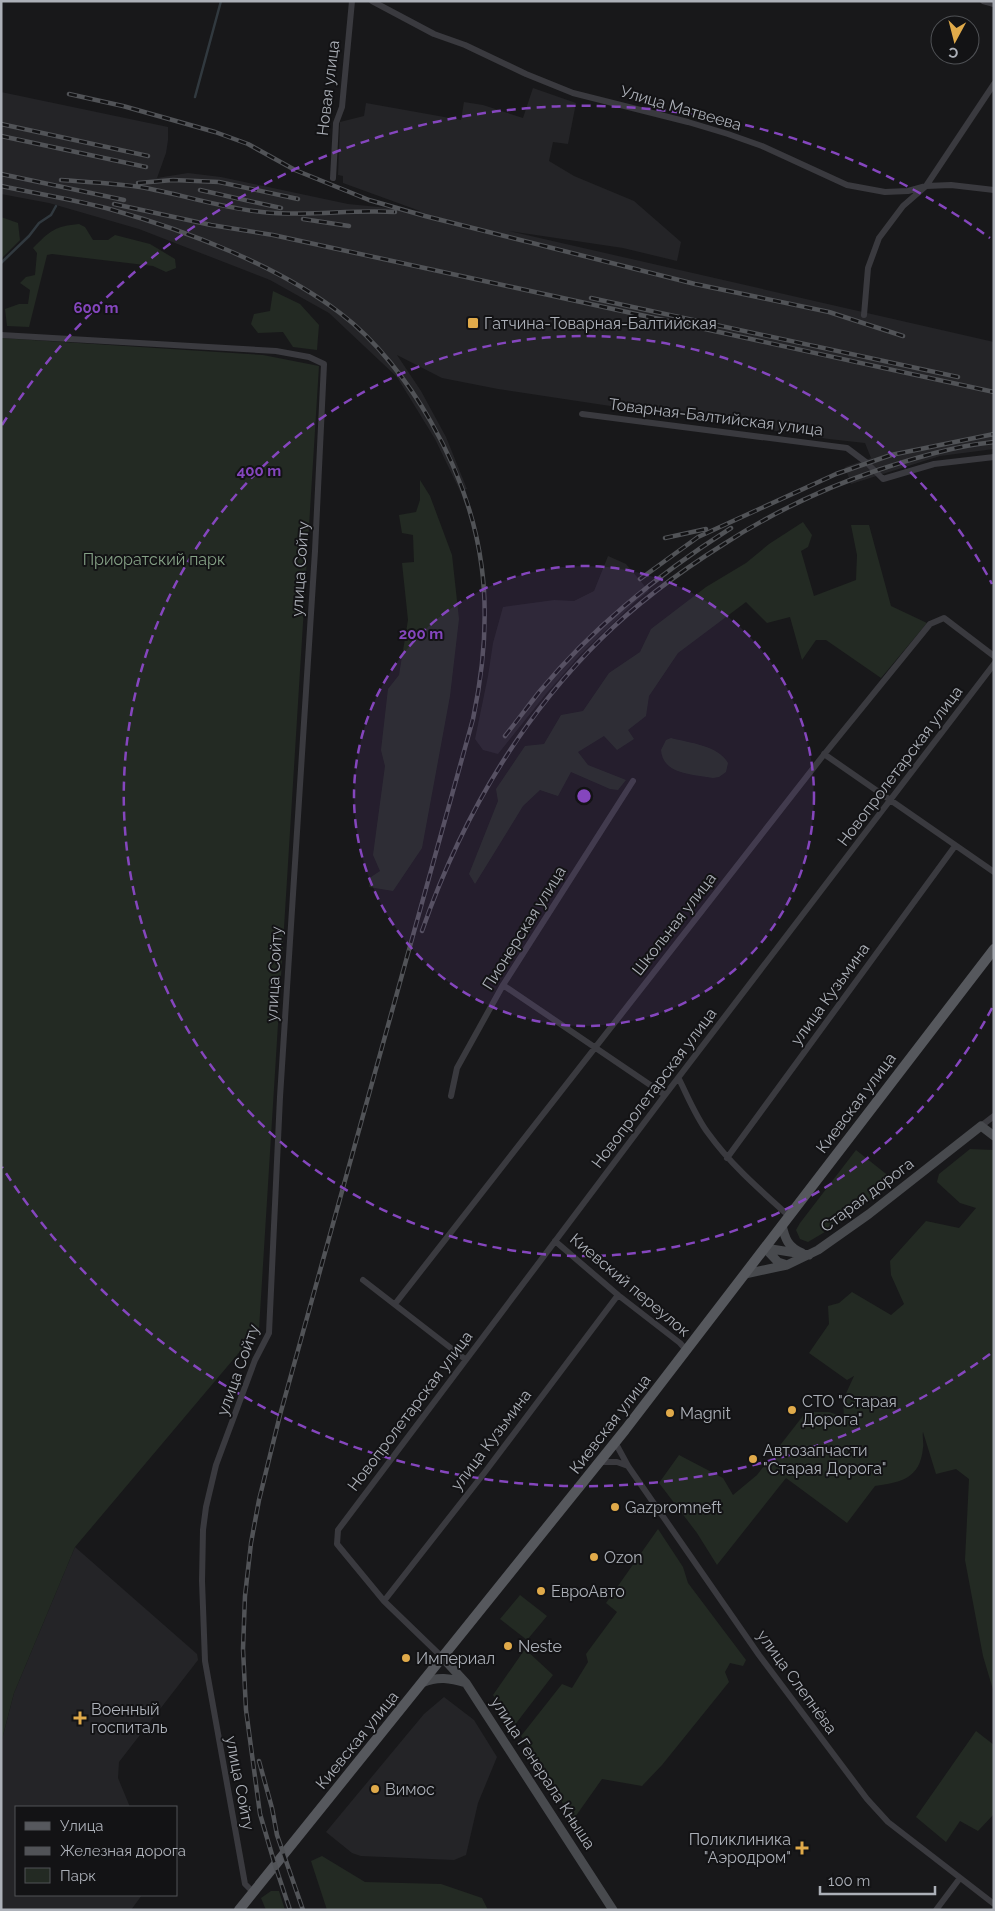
<svg xmlns="http://www.w3.org/2000/svg" width="995" height="1911" viewBox="0 0 995 1911" font-family="Raleway,sans-serif">
<style>
.built{fill:#242427}
.green{fill:#232a23}
.lines{fill:none;stroke-linecap:round;stroke-linejoin:round}
.stream{stroke:#31393f;stroke-width:2.5}
.street{stroke:#3a3a3f;stroke-width:6}
.secondary{stroke:#484a4e;stroke-width:9}
.primary{stroke:#56585d;stroke-width:10}
.rail-casing{stroke:#515357;stroke-width:4.5}
.rail{stroke:#131315;stroke-width:2.5;stroke-dasharray:8;stroke-linecap:butt}
.ring{fill:none;stroke:#8546be;stroke-width:2.5;stroke-dasharray:9 6}
.poi-dot{fill:#e0aa4a;stroke:#131315;stroke-width:2}
.labels{text-anchor:middle;dominant-baseline:central;stroke-width:4;stroke-linejoin:round;paint-order:stroke}
.street-label{font-size:16px;fill:#acb0b8;stroke:#131315}
.poi-label{font-size:16px;fill:#acb0b8;stroke:#131315;text-anchor:start}
.park-label{font-size:16px;fill:#85a186;stroke:#131315}
.centre{fill:#8546be;stroke:#131315;stroke-width:2.5}
.ring-label{font-size:15px;text-anchor:middle;font-weight:bold;fill:#8546be;stroke:#131315;stroke-width:4;stroke-linejoin:round;paint-order:stroke}
</style>
<rect width="100%" height="100%" fill="#18181a"/>
<path class="built" d="M533 88 576 103 568 144 553 142 549 161 574 176 634 201 681 242 677 261 623 248 509 231 994 342V449L940 456 851 484 845 467 871 458 865 443 829 439 498 389 442 378 397 355 421 391 446 437 467 489 460 491 435 439 397 377 329 313 270 280 139 229 49 203 1 194V92L168 127V140L166 153 157 178 188 173 221 177 348 204 420 211 343 183V176L338 175 340 122 364 116 366 103 461 120 464 102 483 105 523 118Z
M608 556 626 564 649 591 635 602 581 654 546 694 498 754 483 750 475 739 488 676 493 643 503 607 554 600 574 601 594 591Z
M75 1547 197 1654 198 1660 119 1762 118 1778 130 1807H16V1895H142L131 1910H1V1743L14 1693Z
M444 1697 474 1720 497 1757 478 1803 466 1855 454 1860 361 1856 352 1853 326 1832 424 1714Z"/>
<path class="green" d="M1 217 18 223 20 240 1 259Z
M79 224 85 227 93 240H108L115 235 150 244 175 259 176 268 166 272 153 266 52 254 47 255 29 327 7 326 5 309 19 304H28L30 290 20 283 26 277 35 275 37 253 33 248C50 231 55 226 79 224Z
M273 291 300 304 319 325 317 350 293 347 283 332 258 333 251 324 254 314 270 311Z
M1 338 263 355 319 366 259 1329 75 1547 14 1693 1 1743Z
M420 480 430 496 452 555 459 619 450 696 422 848 393 891 369 887 371 877 380 871 373 855 385 766 381 750 388 689 399 675 408 620 402 563 414 562 413 535 402 533 399 515 416 512 420 500Z
M803 522 812 535 808 547 801 551 814 596 856 580 857 555 851 525H869L891 606 927 623 881 678 826 640H816L802 660 790 617 767 623 746 602 678 653 649 696 646 716 628 730 634 739 617 750 604 736 578 752 588 765 626 780 618 790 610 789 571 772 558 796 540 790 523 806 475 884 469 874 498 801 496 789 525 746 544 744 561 715 583 711 609 673 640 652 651 629 706 587 746 563 769 544Z
M671 738C689 743 718 745 728 763L726 772 719 777 713 778C693 774 663 775 661 750L666 740Z
M970 1149 994 1150V1693L983 1656 965 1560 969 1479 956 1469 936 1474 923 1432C922 1437 924 1443 923 1448 920 1479 901 1482 875 1486L847 1523 786 1478 717 1565 697 1533 659 1483 679 1455 723 1478 733 1495 757 1475 806 1412H829L844 1417 843 1400 854 1376 847 1380 809 1353 829 1324 828 1306 839 1303 852 1292 891 1315 904 1304 891 1275 890 1261 926 1221 959 1228 976 1208 960 1203 937 1182 939 1174Z
M856 1150 890 1177 887 1187 840 1223 808 1242 800 1239 796 1230 800 1223Z
M658 1529 683 1567 688 1583 746 1660 743 1666 730 1663 725 1672 729 1682 662 1765 642 1786 602 1779 573 1820 521 1736 562 1684 572 1688 588 1662 586 1654 617 1612 606 1603Z
M520 1595 547 1616 527 1640 500 1619Z
M525 1649 553 1675 514 1726 493 1695Z
M976 1731 994 1745V1814L978 1831 960 1821 946 1842 916 1817Z
M322 1856 365 1882 441 1884 482 1898 488 1910H327L311 1861Z
M271 1891H279L285 1910H266L261 1898Z"/>
<g class="lines">
<path class="stream" d="M195 97 221 1
M1 263 29 236 39 223 51 215 56 206"/>
<path class="street" d="M372 1 434 34 465 45 526 74 573 93 688 122 728 134 762 146 847 185 885 192 908 191 926 186 951 185 994 190
M983 1 994 4
M333 178 336 123 342 107 352 1
M864 315 868 268 879 238 903 206 926 186 994 84
M1 335 276 351 309 357 324 364 315 551 280 1097 269 1333 255 1360 216 1465 206 1507 203 1530 202 1581 205 1661 245 1884 253 1892
M582 414 847 448 867 463 883 479 934 464 994 457
M824 754 994 872
M503 985 665 1095
M679 1079C688 1097 696 1117 708 1133 731 1165 760 1190 789 1216
M451 1096 457 1068 503 985 633 781
M981 1126 994 1116
M727 1158 955 846
M555 1241 618 1295 680 1343 686 1350
M363 1280 465 1359
M395 1304 822 757 930 624 944 618 994 656
M615 1442 628 1466 759 1655 867 1799 888 1822 994 1904
M599 1462H617L628 1466
M384 1601 485 1472 618 1295
M442 1657 384 1601 337 1544 338 1530 665 1095 994 664
M936 1910 960 1878"/>
<path class="secondary" d="M782 1225C785 1239 788 1247 802 1253
M765 1248 809 1255
M765 1248 778 1262 787 1265
M745 1274 787 1265 818 1250 869 1214 981 1126 994 1136
M442 1657 466 1683 613 1910
M422 1683C438 1676 450 1678 466 1683"/>
<path class="primary" d="M239 1910 625 1430 994 949"/>
<g class="rail-casing">
<path id="rail" d="M69 94 123 106 215 132 248 144 295 170 369 200 425 216 695 284 829 312 903 336
M1 124 148 156
M1 136 146 167
M1 174 124 200
M61 180C87 182 114 183 140 187 181 194 221 208 262 212 307 217 351 209 395 212
M138 183 173 180 219 182 298 199
M1 186C38 194 77 200 113 210 188 231 278 266 340 313 376 340 409 383 431 422 487 520 496 610 473 719L280 1415 259 1500 251 1543 245 1596 243 1649 246 1710 260 1814 275 1865 290 1910
M200 190 281 208
M114 204 211 225 273 235 994 392
M303 219 349 226
M591 298 958 377
M665 538 706 529
M640 579 698 537 836 474 891 455 994 434
M505 736C517 721 528 706 540 691 594 626 660 573 731 528
M422 931C460 822 519 720 601 639 638 602 681 571 724 544 772 513 824 488 878 470 915 458 954 446 994 442
M259 1761 272 1808 277 1835 303 1910"/>
</g>
<use href="#rail" class="rail"/>
</g>
<circle cx="584" cy="796" r="230" fill="#8546be" fill-opacity=".12"/>
<g class="ring">
<circle cx="584" cy="796" r="230"/>
<path d="M992 1008A460 460 0 1 1 992 584"/>
<path d="M990 1354A690 690 0 0 1 2 1167M2 425A690 690 0 0 1 990 238"/>
</g>
<g class="poi-dot">
<rect x="467" y="317" width="12" height="12" rx="2.5"/>
<circle cx="792" cy="1410" r="5"/>
<circle cx="670" cy="1413" r="5"/>
<circle cx="753" cy="1459" r="5"/>
<circle cx="615" cy="1507" r="5"/>
<circle cx="594" cy="1557" r="5"/>
<circle cx="541" cy="1591" r="5"/>
<circle cx="508" cy="1646" r="5"/>
<circle cx="406" cy="1658" r="5"/>
<path d="M77.5 1710.5h5v5h5v5h-5v5h-5v-5h-5v-5h5z"/>
<circle cx="375" cy="1789" r="5"/>
<path d="M799.5 1840.5h5v5h5v5h-5v5h-5v-5h-5v-5h5z"/>
</g>
<g class="labels">
<g class="street-label">
<text transform="translate(328 88) rotate(-83)">Новая улица</text>
<text transform="translate(681 108) rotate(16)">Улица Матвеева</text>
<text transform="translate(716 417) rotate(7)">Товарная-Балтийская улица</text>
<text transform="translate(300 569) rotate(-86)">улица Сойту</text>
<text transform="translate(900 766) rotate(-53)">Новопролетарская улица</text>
<text transform="translate(674 924) rotate(-52)">Школьная улица</text>
<text transform="translate(524 928) rotate(-58)">Пионерская улица</text>
<text transform="translate(274 974) rotate(-87)">улица Сойту</text>
<text transform="translate(830 994) rotate(-54)">улица Кузьмина</text>
<text transform="translate(654 1088) rotate(-53)">Новопролетарская улица</text>
<text transform="translate(856 1103) rotate(-53)">Киевская улица</text>
<text transform="translate(867 1195) rotate(-37)">Старая дорога</text>
<text transform="translate(630 1285) rotate(40)">Киевский переулок</text>
<text transform="translate(238 1370) rotate(-70)">улица Сойту</text>
<text transform="translate(410 1411) rotate(-53)">Новопролетарская улица</text>
<text transform="translate(610 1424) rotate(-52)">Киевская улица</text>
<text transform="translate(491 1440) rotate(-53)">улица Кузьмина</text>
<text transform="translate(797 1682) rotate(54)">улица Слепнёва</text>
<text transform="translate(357 1740) rotate(-51)">Киевская улица</text>
<text transform="translate(543 1773) rotate(57)">улица Генерала Кныша</text>
<text transform="translate(240 1783) rotate(79)">улица Сойту</text>
</g>
<g class="poi-label">
<text x="484" y="323">Гатчина-Товарная-Балтийская</text>
<text x="802" y="1401">СТО "Старая<tspan x="802" dy="18">Дорога"</tspan></text>
<text x="680" y="1413">Magnit</text>
<text x="763" y="1450">Автозапчасти<tspan x="763" dy="18">"Старая Дорога"</tspan></text>
<text x="625" y="1507">Gazpromneft</text>
<text x="604" y="1557">Ozon</text>
<text x="551" y="1591">ЕвроАвто</text>
<text x="518" y="1646">Neste</text>
<text x="416" y="1658">Империал</text>
<text x="91" y="1709">Военный<tspan x="91" dy="18">госпиталь</tspan></text>
<text x="385" y="1789">Вимос</text>
<text x="791" y="1839" text-anchor="end">Поликлиника<tspan x="791" dy="18">"Аэродром"</tspan></text>
</g>
<g class="park-label">
<text x="154" y="559">Приоратский парк</text>
</g>
</g>
<circle cx="584" cy="796" r="8" class="centre"/>
<g class="ring-label">
<text x="96" y="313">600 m</text>
<text x="259" y="476">400 m</text>
<text x="421" y="639">200 m</text>
</g>
<rect width="995" height="1911" fill="none" stroke="#acb0b8" stroke-width="5"/>
<rect x="15" y="1806" width="162" height="90" fill="#131315" stroke="#505256"/>
<rect x="25" y="1822" width="25" height="8" fill="#56585d" stroke="#505256"/>
<text x="60" y="1831" font-size="15" fill="#acb0b8">Улица</text>
<rect x="25" y="1847" width="25" height="8" fill="#515357" stroke="#505256"/>
<text x="60" y="1856" font-size="15" fill="#acb0b8">Железная дорога</text>
<rect x="25" y="1868" width="25" height="15" fill="#232a23" stroke="#505256"/>
<text x="60" y="1881" font-size="15" fill="#acb0b8">Парк</text>
<g transform="translate(955 40) rotate(187)"><circle r="24" fill="#131315" stroke="#505256"/>
<path d="M0-4L9 19L0 12L-9 19Z" fill="#e0aa4a"/>
<text y="-8" font-size="14" font-weight="bold" text-anchor="middle" fill="#acb0b8">С</text>
</g>
<path d="M820 1886v8h115v-8" fill="none" stroke="#acb0b8" stroke-width="2.5"/>
<text x="828" y="1886" font-size="15" fill="#acb0b8" stroke="#131315" stroke-width="4" paint-order="stroke">100 m</text>
</svg>
